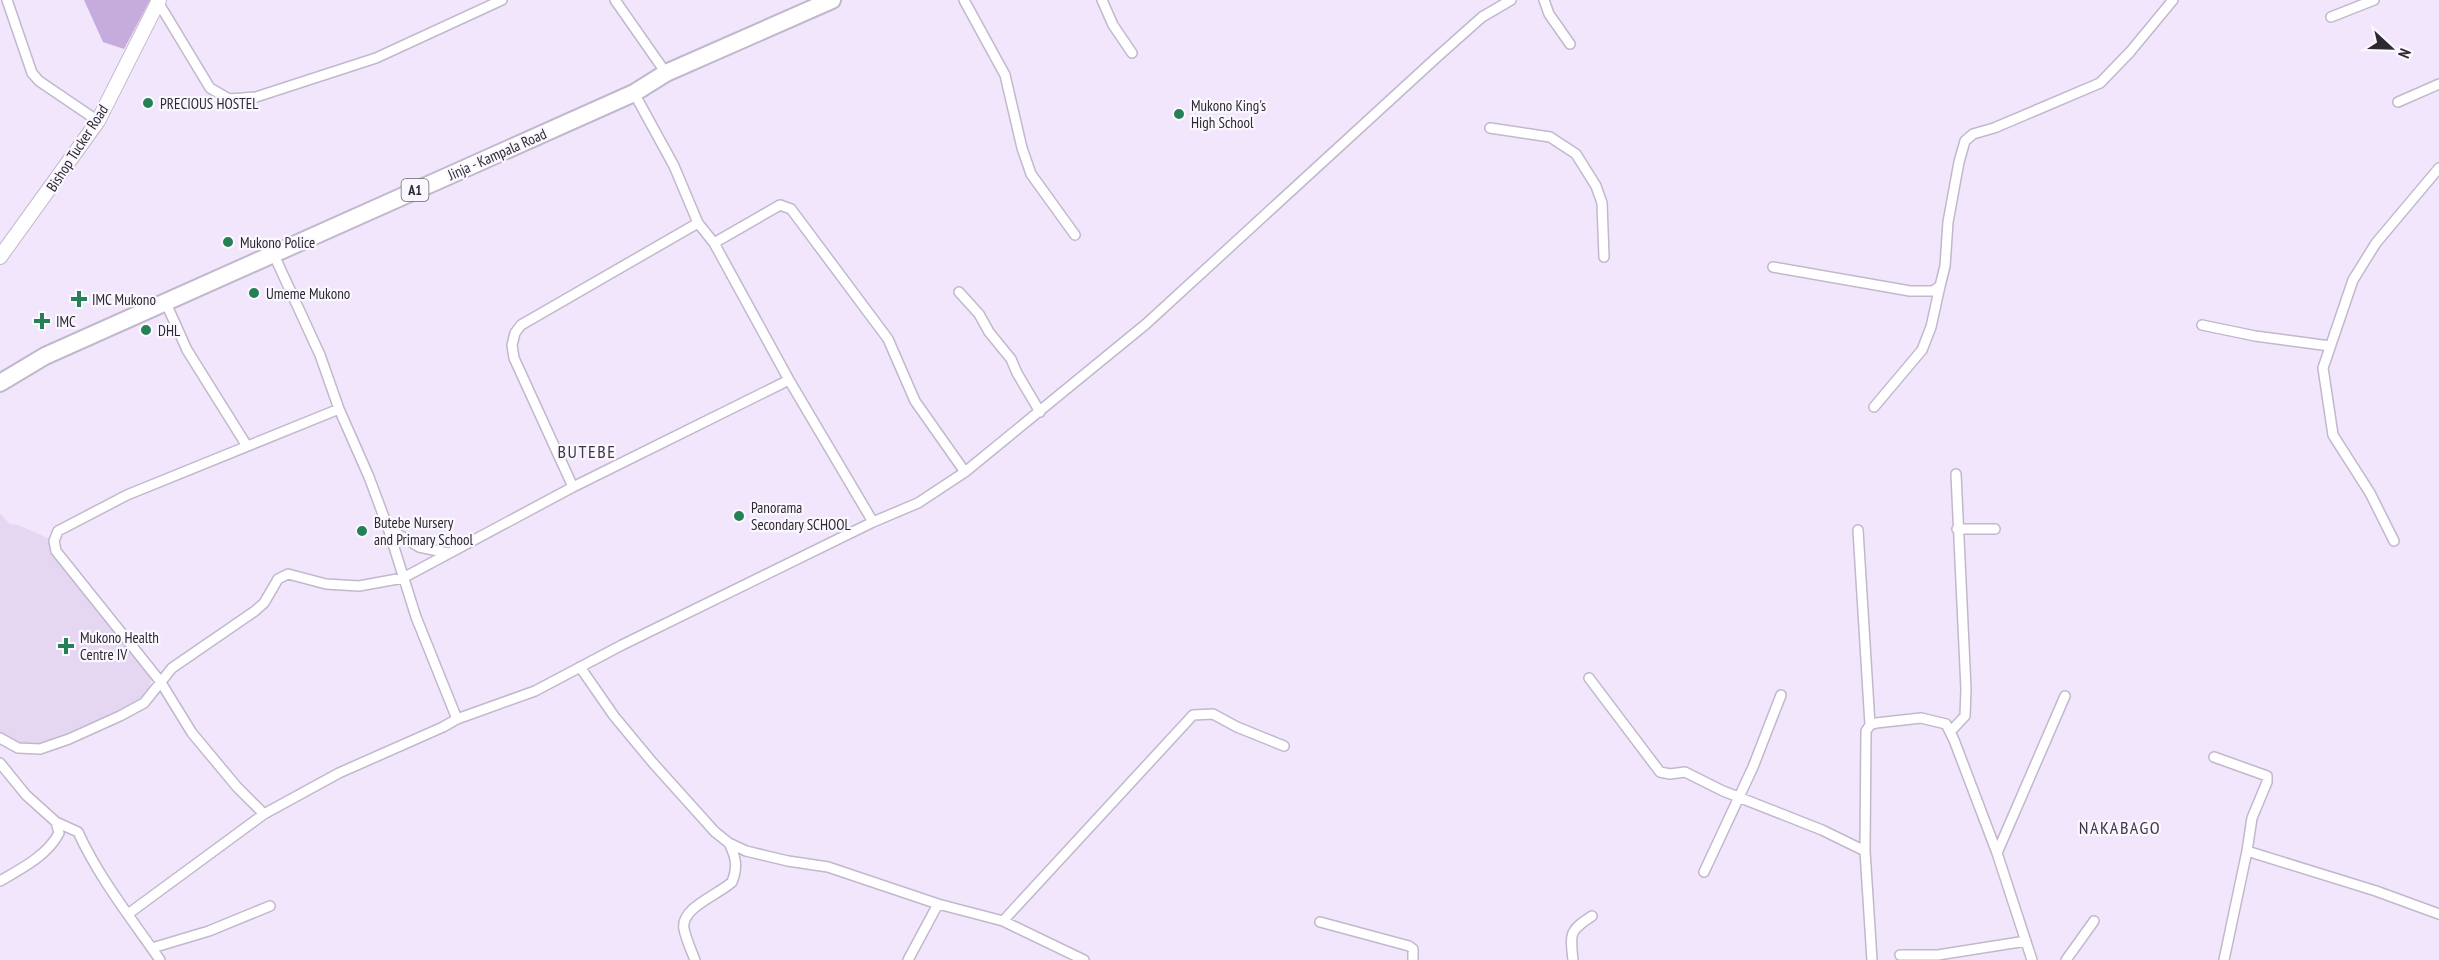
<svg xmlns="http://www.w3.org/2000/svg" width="2439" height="960" viewBox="0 0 2439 960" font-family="'PT Sans Narrow',sans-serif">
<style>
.built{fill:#e5d7f2}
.green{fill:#c6abdd}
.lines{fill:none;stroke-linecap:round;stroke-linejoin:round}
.street-casing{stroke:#c2b8cc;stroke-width:12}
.secondary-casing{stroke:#c2b8cc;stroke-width:16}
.highway-casing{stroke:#c2b8cc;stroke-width:20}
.street{stroke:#fff;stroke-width:9}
.secondary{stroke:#fff;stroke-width:14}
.highway{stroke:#fff;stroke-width:16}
.poi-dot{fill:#258056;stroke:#fbf7ff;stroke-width:2}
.labels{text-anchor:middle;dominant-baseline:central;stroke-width:4.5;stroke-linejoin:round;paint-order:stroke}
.shield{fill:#fbf7ff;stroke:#6b676f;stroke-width:1.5}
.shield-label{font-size:14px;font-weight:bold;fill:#2d2931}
.poi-label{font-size:15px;fill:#2d2931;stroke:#fbf7ff;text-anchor:start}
.street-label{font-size:15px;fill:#2d2931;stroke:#fbf7ff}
.quarter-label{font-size:18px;letter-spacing:1.5px;fill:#3f3646;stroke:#fbf7ff}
</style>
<rect width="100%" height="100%" fill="#f1e6fb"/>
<path class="built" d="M0 514 10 524 18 525 50 539 62 566 153 673 146 700 51 745 23 748 0 736Z"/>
<path class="green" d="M84 0H150L124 49 103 42Z"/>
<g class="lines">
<g class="street-casing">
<path id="street" d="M7 0 32 73 39 81 98 121
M615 0 666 73
M964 0 1005 75 1022 148 1031 174 1075 235
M1102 0 1113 25 1132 53
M1544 0 1549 14 1570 44
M158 2 210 88 229 99 256 97 376 58 502 0
M2331 17 2374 0
M634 93 674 166 698 223 714 243 789 380 873 522
M2398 102 2439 84
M1490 128 1550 137 1576 154 1596 186 1602 203 1604 257
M714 243 780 205 791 209 888 339 915 401 965 472
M273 253 320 355 339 409 369 477 388 528 416 617 457 719 535 691 622 645 873 522 918 503 965 472 1146 324 1436 58 1482 17 1511 0
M1773 267 1910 291H1933L1940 286 1945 266 1948 222 1959 162 1965 141 1973 134 1994 128 2100 83 2130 52 2173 0
M959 292 979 314 989 332 1011 359 1017 373 1040 412
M165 301 187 350 247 446
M2202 325 2255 336 2330 346
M1874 407 1922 350 1931 327 1940 286
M339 409 127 495 58 531 54 541 56 551 160 681 192 733 237 787 264 814 339 773 443 727 457 719
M573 487 514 358 512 345 515 333 521 325 698 223
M388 528 419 547 448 553
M1957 529H1995
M1858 530 1870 725
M2394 541 2370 493 2333 435 2323 368 2353 280 2376 243 2439 168
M580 667 614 716 653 763 715 832 729 843 746 851 788 861 828 867 938 904 1003 921 1084 960
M1589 678 1660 772 1670 774 1685 772 1723 791 1822 830 1865 851
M1950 732 1965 716 1966 689 1956 474
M0 738 18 748 40 749 69 739 120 716 144 703 172 668 255 611 264 603 278 579 288 574 326 584 359 586 403 578 573 487 789 380
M2214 757 2267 776V782L2252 818 2247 851 2376 891 2439 914
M0 763 26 795 56 822 59 833C48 855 21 869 0 881
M56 822 78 832C99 878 131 918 160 960
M1997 853 2065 696
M1704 872 1753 767 1781 695
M128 914 264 814
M1003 921 1193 715 1213 714 1237 727 1284 746
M1320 922 1409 946 1413 949V960
M152 948 209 931 270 906
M1900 955H1938L2026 941
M695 960C691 950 686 939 684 929 680 908 718 895 732 882 738 867 736 857 729 843
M908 960 938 904
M1573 960C1570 933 1569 931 1592 916
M1872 960 1865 851 1866 731 1870 725 1876 723 1921 718 1946 724 1954 740 1997 853 2032 960
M2066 960 2094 921
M2224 960 2247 851"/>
</g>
<g class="secondary-casing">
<path id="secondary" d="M0 257 98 121 159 0"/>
</g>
<g class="highway-casing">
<path id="highway" d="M0 383 45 356 634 93 666 73 832 0"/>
</g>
<use href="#street" class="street"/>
<use href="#secondary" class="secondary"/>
<use href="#highway" class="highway"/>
</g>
<g class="poi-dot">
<circle cx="148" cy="103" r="6"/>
<circle cx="1179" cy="114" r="6"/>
<circle cx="228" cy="242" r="6"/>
<circle cx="254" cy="293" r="6"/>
<path d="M76 290h6v6h6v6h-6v6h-6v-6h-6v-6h6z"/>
<path d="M39 312h6v6h6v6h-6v6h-6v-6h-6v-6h6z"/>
<circle cx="146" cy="330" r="6"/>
<circle cx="739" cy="516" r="6"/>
<circle cx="362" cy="531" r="6"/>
<path d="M63 637h6v6h6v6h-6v6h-6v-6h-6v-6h6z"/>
</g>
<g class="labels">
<rect class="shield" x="401.5" y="179" width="27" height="22" rx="4.5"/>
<g class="shield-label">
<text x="415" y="190">A1</text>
</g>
<g class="poi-label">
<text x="160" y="103">PRECIOUS HOSTEL</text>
<text x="1191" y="105">Mukono King's<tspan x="1191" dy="17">High School</tspan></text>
<text x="240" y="242">Mukono Police</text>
<text x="266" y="293">Umeme Mukono</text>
<text x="92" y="299">IMC Mukono</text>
<text x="56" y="321">IMC</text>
<text x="158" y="330">DHL</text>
<text x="751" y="507">Panorama<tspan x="751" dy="17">Secondary SCHOOL</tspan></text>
<text x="374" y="522">Butebe Nursery<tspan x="374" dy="17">and Primary School</tspan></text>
<text x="80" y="637">Mukono Health<tspan x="80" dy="17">Centre IV</tspan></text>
</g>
<g class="street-label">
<text transform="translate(77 148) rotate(-57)">Bishop Tucker Road</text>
<text transform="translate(497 154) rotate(-24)">Jinja - Kampala Road</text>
</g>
<g class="quarter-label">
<text x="587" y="451">BUTEBE</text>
<text x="2120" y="827">NAKABAGO</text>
</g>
</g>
<g transform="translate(2391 48) rotate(112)" stroke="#fbf7ff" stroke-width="4.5" paint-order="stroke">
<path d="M0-4.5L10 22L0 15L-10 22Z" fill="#2d2931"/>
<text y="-9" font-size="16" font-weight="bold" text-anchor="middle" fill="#2d2931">N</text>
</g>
</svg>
